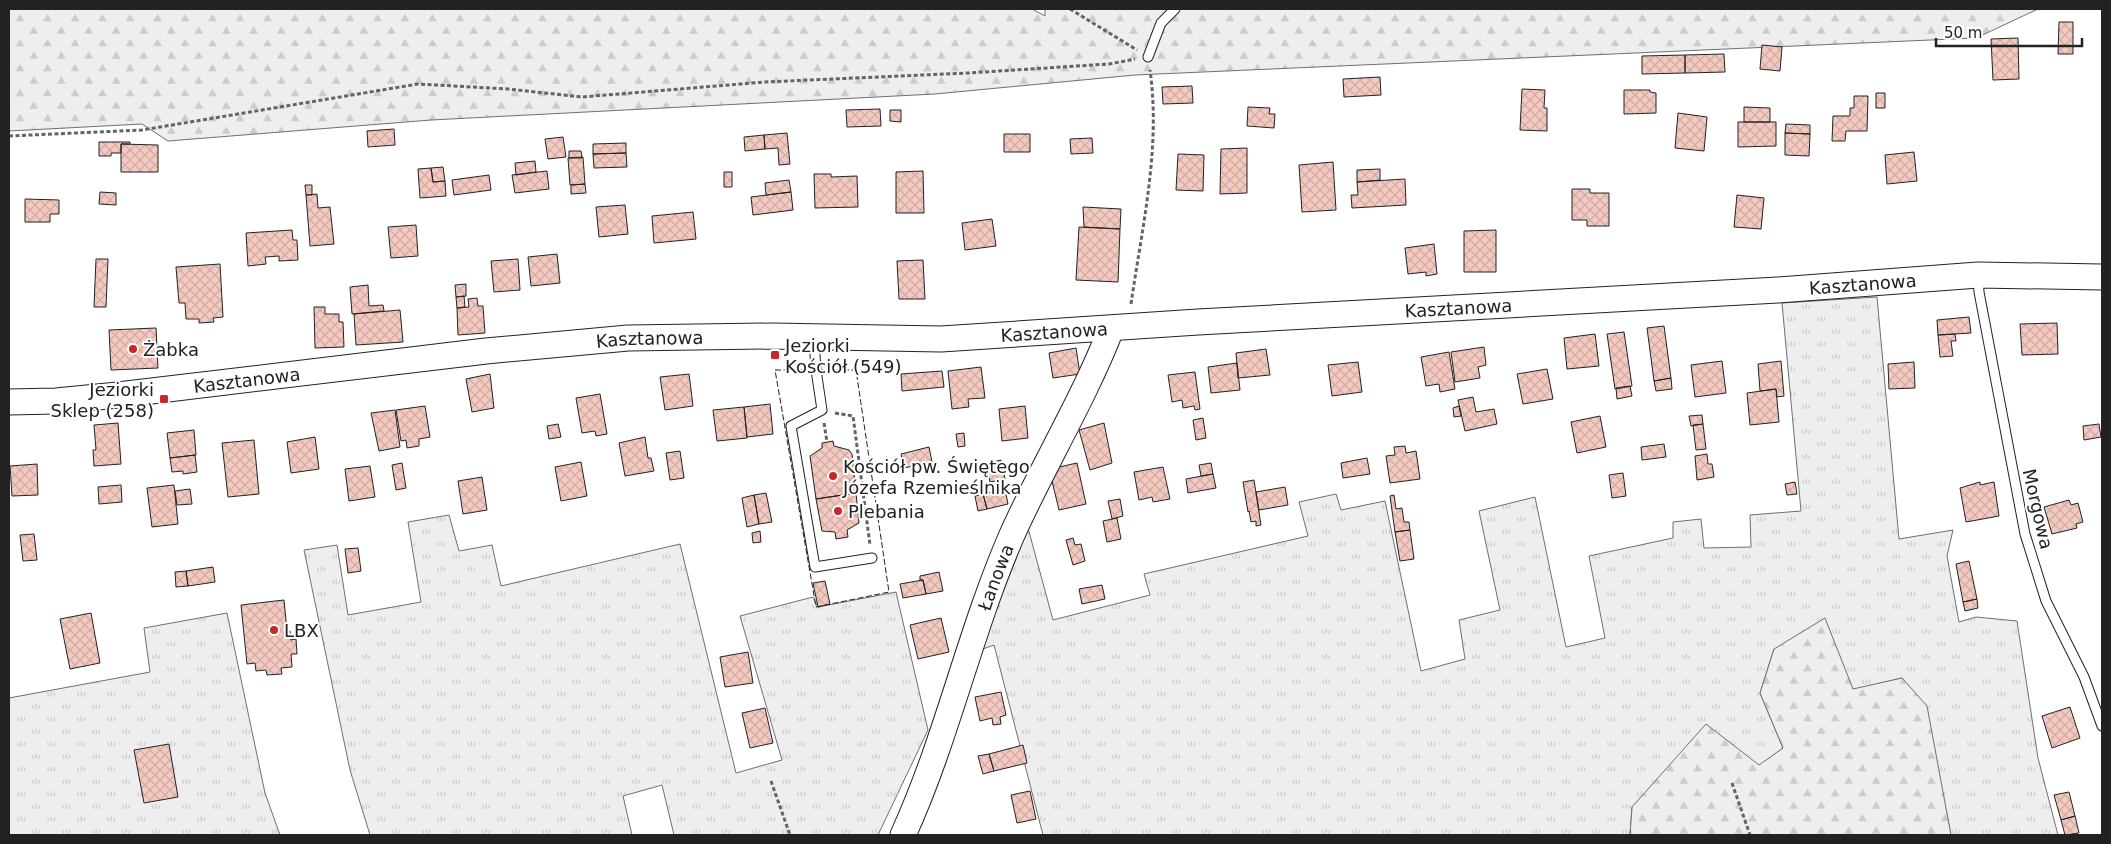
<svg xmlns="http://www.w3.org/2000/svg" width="2111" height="844" viewBox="0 0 2111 844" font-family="'DejaVu Sans',sans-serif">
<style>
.grass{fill:url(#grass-tufts);stroke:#6f6f6f}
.forest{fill:url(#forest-firs);stroke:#6f6f6f}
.building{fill:url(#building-cross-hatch);stroke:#222}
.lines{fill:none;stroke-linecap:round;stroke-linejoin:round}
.lane-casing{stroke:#222;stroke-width:11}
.secondary-casing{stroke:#222;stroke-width:27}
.path{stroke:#646464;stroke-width:3;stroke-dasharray:4 2.5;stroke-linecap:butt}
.lane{stroke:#fff;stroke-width:9}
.secondary{stroke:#fff;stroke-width:25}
.fence{stroke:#222;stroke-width:1;stroke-dasharray:6 2.5;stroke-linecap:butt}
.poi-dot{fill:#c62828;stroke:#fff;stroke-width:2}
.labels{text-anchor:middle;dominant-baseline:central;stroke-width:4;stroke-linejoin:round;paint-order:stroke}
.street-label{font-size:18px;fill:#222;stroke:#fff}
.poi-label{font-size:18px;fill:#222;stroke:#fff;text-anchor:start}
</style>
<defs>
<pattern id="grass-tufts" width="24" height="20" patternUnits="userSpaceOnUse" patternTransform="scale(1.25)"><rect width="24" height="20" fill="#eee"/><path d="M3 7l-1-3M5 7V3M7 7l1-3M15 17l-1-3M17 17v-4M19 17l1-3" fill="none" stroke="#ccc"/></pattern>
<pattern id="forest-firs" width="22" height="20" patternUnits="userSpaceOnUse" patternTransform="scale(1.25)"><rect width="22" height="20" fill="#eee"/><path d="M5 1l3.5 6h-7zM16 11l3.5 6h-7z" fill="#ccc"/></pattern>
<pattern id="building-cross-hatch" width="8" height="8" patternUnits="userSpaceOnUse" patternTransform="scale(1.25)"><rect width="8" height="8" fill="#f3c9c0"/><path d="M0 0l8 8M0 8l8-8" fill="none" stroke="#d0aca5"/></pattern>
</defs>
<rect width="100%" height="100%" fill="#fff"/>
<path class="grass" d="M1877 297 1899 539 1953 530 1947 556 1959 622 1976 617 2017 621 2038 758 2058 835H1951L1946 810 1902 678 1853 690 1774 649 1760 693 1783 748 1759 766 1632 807 1630 835H1043L994 645 980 650 1028 528 1053 620 1150 595 1144 574 1308 536 1299 502 1336 494 1341 510 1385 501 1421 671 1465 659 1459 620 1500 610 1479 511 1535 497 1566 647 1605 638 1589 556 1673 538V522L1701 519 1704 548 1751 547 1750 515 1801 511 1782 303Z
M449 515 459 551 492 545 501 586 680 544 736 773 782 760 740 616 813 597 818 607 896 592 928 730 878 835H674L662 785 623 796 632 835H370L350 770 304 550 337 545 348 615 421 602 408 522Z
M227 613 265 793 280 835H9V698L150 672 144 628Z"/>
<path class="forest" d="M9 9H1032L1045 16V9H2038L1976 38 1135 75 935 94 431 120 168 141 142 124 9 131Z
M1825 618 1853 689 1902 678 1927 706 1951 835H1630L1632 807 1706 724 1759 765 1783 748 1760 693 1774 649Z"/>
<path class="building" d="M2059 22H2073V54H2058Z
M2018 38 2019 79 1993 80 1991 39Z
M1762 45 1782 47 1780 71 1760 69Z
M1724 54 1725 72 1685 73V55Z
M1685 55V73L1642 74V56Z
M1380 77 1381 95 1344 97 1343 79Z
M1192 86 1193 103 1163 104 1162 87Z
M1522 89 1545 90 1544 108H1547V131L1520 130Z
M1624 90H1650V92L1656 93V113L1624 114Z
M1876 93H1885V108H1876Z
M1854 96H1868L1867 131H1846L1845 141H1832L1833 116H1850V108H1854Z
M1248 107 1270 108 1269 114H1275L1274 128 1247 126Z
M1744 107 1770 108V122H1744Z
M880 109 881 126 847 127 846 110Z
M890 110H901V122L890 121Z
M1678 113 1707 117 1704 151 1675 148Z
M1738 122H1776V146L1738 147Z
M1786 124 1810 125V134L1785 133Z
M394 129 395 145 368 147 367 131Z
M787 133 790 164 779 165 778 148 765 149 764 135Z
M1785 133 1810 134 1809 156 1785 155Z
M1004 134H1030V152H1004Z
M764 135 765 149 745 151 744 137Z
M563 137 566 157 548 159 545 139Z
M1092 138 1093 153 1071 154 1070 139Z
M99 142H130V144H121V153H111V156H99Z
M626 143V153L593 154V144Z
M121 144 158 145V172H121Z
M1247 148V193L1220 194 1221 149Z
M569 151H581L582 158H569Z
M1914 152 1917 181 1887 184 1885 155Z
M626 153 627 167 594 168 593 154Z
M1178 154 1204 155 1203 191 1176 190Z
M583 157 585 184 570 185 568 158Z
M535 161 536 172 516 175 515 163Z
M1333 162 1336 210 1302 212 1299 165Z
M443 167 445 181 433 182 431 168Z
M431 168 433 182 445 181 446 196 420 198 418 169Z
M1380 169V180L1357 182V170Z
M547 171 549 189 515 193 512 175Z
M923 171 924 213H896V172Z
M724 172H732V187H724Z
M814 174H831V177L857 176 858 207 815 208Z
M489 175 491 190 454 195 452 180Z
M1405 179 1406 205 1352 208 1351 195H1358L1357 182Z
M789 180 791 192 766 195 765 183Z
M585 184 586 193 571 194V185Z
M305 185H312V195H306Z
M1572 189H1590V193H1609V226H1587V220H1572Z
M100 192 116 193V205L99 204Z
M791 192 793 210 753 215 751 197Z
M317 194 318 208 330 207 334 244 310 246 306 195Z
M1737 195 1764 198 1761 229 1734 227Z
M25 199 59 200V214H50V222H25Z
M625 205 628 234 599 237 596 207Z
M1083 207 1121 209 1120 229 1084 227Z
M693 212 696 239 654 243 652 216Z
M992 219 996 246 965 250 962 223Z
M416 225 418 256 391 258 388 227Z
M1079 227 1120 229 1118 282 1076 280Z
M292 230 293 240H297L298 260 279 261V256L265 257 266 264 248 266 246 233Z
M1496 230V272H1464V231Z
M1434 244 1437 274 1426 276V272L1408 274 1405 248Z
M557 254 560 283 531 286 528 257Z
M96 259H108L106 307H94Z
M518 259 520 290 494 292 491 261Z
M923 260 925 299H899L897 261Z
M220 264 223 317 213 318 214 322 199 323V319H186L185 303H179L176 267Z
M466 284V296L456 297 455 285Z
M368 285 369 306 383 305 384 311 352 314 350 287Z
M464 296 465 307 457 308 456 297Z
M477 298 478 306H483L485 333 458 335 457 308 469 307 468 299Z
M314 307H325V314H339V322H343L344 347 315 348Z
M400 310 403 342 356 345 354 314Z
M1969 317 1971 333 1938 335 1937 320Z
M2057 323 2058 354 2022 355 2020 324Z
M1664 326 1671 378 1654 381 1647 328Z
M156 328 158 368 111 370 109 330Z
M1624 332 1632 386 1615 389 1607 334Z
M1595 334 1599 366 1567 369 1564 338Z
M1955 334 1956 341H1951L1953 356 1940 357 1938 335Z
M1484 347 1486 365 1478 367 1480 378 1455 382 1451 352Z
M1076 348 1080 374 1053 378 1049 353Z
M1266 349 1270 375 1238 378 1236 353Z
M1449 352 1455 389 1440 392 1439 384 1426 386 1421 357Z
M1722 361 1726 393 1695 397 1691 365Z
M1781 361 1784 396 1777 397 1776 389 1760 391 1758 364Z
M1358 362 1362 392 1332 396 1328 365Z
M1914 362 1915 388 1889 389 1888 364Z
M1237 363 1240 390 1211 393 1208 367Z
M981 367 985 398 968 399 969 407 952 409 948 371Z
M1547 369 1553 399 1523 404 1517 374Z
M942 371 944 387 902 391 901 374Z
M1195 372 1200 409 1195 410 1194 406 1183 408 1182 400 1172 402 1168 375Z
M490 374 494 408 472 412 466 379Z
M689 374 693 406 665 410 660 377Z
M1671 378 1672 389 1656 391 1654 381Z
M1630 386 1632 396 1617 399 1616 388Z
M1776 389 1779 422 1750 425 1747 393Z
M600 394 607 434 596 436 595 431 582 433 576 398Z
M1473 397 1476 412 1494 409 1497 424 1465 431 1458 400Z
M770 404 773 434 747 437 744 407Z
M425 406 430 437 419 439V446L407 448 406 440 401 441 396 410Z
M1025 406 1028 438 1002 441 999 409Z
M1459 406 1461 416 1454 417 1453 408Z
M744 407 747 438 717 441 713 410Z
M395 410 400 447 379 451 371 413Z
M1702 415 1703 424 1691 426 1689 416Z
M1600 416 1606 447 1577 453 1571 422Z
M1203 418 1206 438 1196 440 1193 420Z
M118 423 121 464 94 466 93 450H96L94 425Z
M1104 423 1112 463 1090 470 1079 430Z
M558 424 561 437 549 439 547 426Z
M1703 424 1706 449 1696 450 1693 425Z
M2099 424 2101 437 2084 440 2083 426Z
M194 430 196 455 170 458 167 433Z
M964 433 965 446 958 447 956 434Z
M315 437 319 469 291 473 287 442Z
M645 437 648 458H651L654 471 625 476 619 443Z
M254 440 259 494 228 497 222 443Z
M833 441 834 446 849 450 852 454 856 493 816 499 810 456 822 448V443Z
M1664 444 1666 457 1642 460 1641 447Z
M1405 446 1406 453 1416 451 1420 479 1390 483 1386 456 1395 455 1394 447Z
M929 447 932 462 904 468 901 454Z
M680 451 684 478 670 480 666 453Z
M1707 454 1708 464H1712L1714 477 1697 480 1695 456Z
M195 455 197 472 183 474V471L172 472 170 458Z
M1367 458 1370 474 1343 478 1341 463Z
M1001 460 1005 479 990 482 986 464Z
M581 462 587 496 561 501 555 467Z
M402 463 406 488 396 490 392 465Z
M1077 463 1086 504 1059 510 1052 481 1059 467Z
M1211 463 1213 474 1201 476 1199 465Z
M37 464 38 495 12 496 10 466Z
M370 466 375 497 349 501 345 469Z
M1163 467 1170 499 1153 502 1152 497 1139 500 1134 472Z
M1623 473 1626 496 1612 498 1609 475Z
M1213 474 1216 488 1188 493 1186 479Z
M482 477 487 510 463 514 458 481Z
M1254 480 1261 525 1256 526V521L1251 522 1249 511 1248 512 1243 482Z
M1795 482 1797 494 1787 495 1785 484Z
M1980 482V485L1994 482 1999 516 1966 522 1960 488Z
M121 485 122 502 99 504 98 487Z
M174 485 178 524 152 527 147 488Z
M1285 487 1288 505 1259 510 1256 492Z
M190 489 192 504 177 505 175 491Z
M1005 489 1008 504 987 509 983 494Z
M766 493 772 522 759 524 754 495Z
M856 493 859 523 847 530 848 537 836 539 835 532 822 531 816 499Z
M983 494 987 509 978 511 975 496Z
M754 495 759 524 747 527 742 498Z
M1394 495 1396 509 1402 508 1404 522H1409L1410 530 1395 532 1390 496Z
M1120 499 1123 516 1112 519 1108 501Z
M2069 500 2071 505 2078 503 2083 522 2076 524 2077 528 2052 534 2044 507Z
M1117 518 1121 539 1107 542 1103 521Z
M1410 530 1414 559 1400 561 1395 532Z
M760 531 761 542 753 543 752 533Z
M34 534 37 560 23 561 20 535Z
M1073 538 1075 545 1081 544 1085 561 1073 565 1066 540Z
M358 548 361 571 348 573 345 549Z
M1969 561 1977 599 1963 602 1956 564Z
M213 567 215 582 188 586 186 571Z
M186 571 188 586 176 587 175 572Z
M939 572 943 591 926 594 923 580H920V576Z
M923 580 926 594 903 598 900 584Z
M825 581 830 604 818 607 813 583Z
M1102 585 1105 599 1082 604 1079 589Z
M1977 599 1978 608 1965 611 1963 602Z
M284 600 287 631H290L291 640 296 639 297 654H291L292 667 281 668 282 674 267 675 266 670 256 671 255 663 247 664 241 605Z
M91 613 100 663 70 669 60 619Z
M941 618 949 652 918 659 910 625Z
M748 652 753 683 725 687 720 657Z
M1001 692 1006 715 1000 717 1001 724 993 725 992 718 980 721 975 697Z
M2070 707 2080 738 2052 748 2042 716Z
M765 708 773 743 750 748 742 713Z
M169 744 178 797 144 803 134 750Z
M1023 745 1027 763 994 771 989 754Z
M989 754 994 771 983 774 978 756Z
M1030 791 1036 819 1017 823 1011 795Z
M2069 792 2075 816 2061 820 2054 795Z
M2075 816 2079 833 2065 835 2061 820Z"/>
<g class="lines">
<g class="lane-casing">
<path id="lane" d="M1148 57 1161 23 1175 9
M1978 275 1979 292 2025 534 2046 601 2084 677 2102 726
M814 339 816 370 822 410 791 426 815 567 872 558"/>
</g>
<g class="secondary-casing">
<g id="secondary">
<path id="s1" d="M9 402 56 401 118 395 486 351 628 338 772 336 941 339 1198 322 1778 290 1978 275 2102 277"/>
<path id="s2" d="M903 835C947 739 969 634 1011 537 1042 467 1083 401 1111 329"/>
</g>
</g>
<path class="path" d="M1070 9 1137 50
M9 136 142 130 418 84 508 89 582 97 765 82 968 73 1109 64 1135 59
M1131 304C1142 227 1161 148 1150 70
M835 413 853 416 870 545
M824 423 827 442
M771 781 790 835
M1732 783 1750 835"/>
<use href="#lane" class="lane"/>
<use href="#secondary" class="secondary"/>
<path class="fence" d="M775 370H856L889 592 816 607Z"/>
</g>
<g class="poi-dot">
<circle cx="133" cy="349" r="5"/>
<rect x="770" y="350" width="10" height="10" rx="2.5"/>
<rect x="159" y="394" width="10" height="10" rx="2.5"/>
<circle cx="833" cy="476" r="5"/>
<circle cx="838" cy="511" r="5"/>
<circle cx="274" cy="630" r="5"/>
</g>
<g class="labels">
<g class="street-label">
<text stroke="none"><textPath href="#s1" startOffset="1859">Kasztanowa</textPath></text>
<text stroke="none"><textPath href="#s1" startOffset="1454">Kasztanowa</textPath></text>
<text stroke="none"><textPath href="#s1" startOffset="1049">Kasztanowa</textPath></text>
<text stroke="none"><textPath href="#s1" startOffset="644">Kasztanowa</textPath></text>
<text stroke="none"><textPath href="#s1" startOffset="239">Kasztanowa</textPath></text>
<text transform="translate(2038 509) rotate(77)">Morgowa</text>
<text stroke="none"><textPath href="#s2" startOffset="274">Łanowa</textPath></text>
</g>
<g class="poi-label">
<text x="785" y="345">Jeziorki<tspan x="785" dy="21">Kościół (549)</tspan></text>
<text x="143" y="349">Żabka</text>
<text x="154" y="389" text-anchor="end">Jeziorki<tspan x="154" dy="21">Sklep (258)</tspan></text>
<text x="843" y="466">Kościół pw. Świętego<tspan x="843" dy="21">Józefa Rzemieślnika</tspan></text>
<text x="848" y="511">Plebania</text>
<text x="284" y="630">LBX</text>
</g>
</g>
<rect width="2111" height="844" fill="none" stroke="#222222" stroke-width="20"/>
<path d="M1936 38v8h146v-8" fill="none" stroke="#222222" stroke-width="2.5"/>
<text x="1944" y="38" font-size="15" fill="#222222" stroke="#ffffff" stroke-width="4" paint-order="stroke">50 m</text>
</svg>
